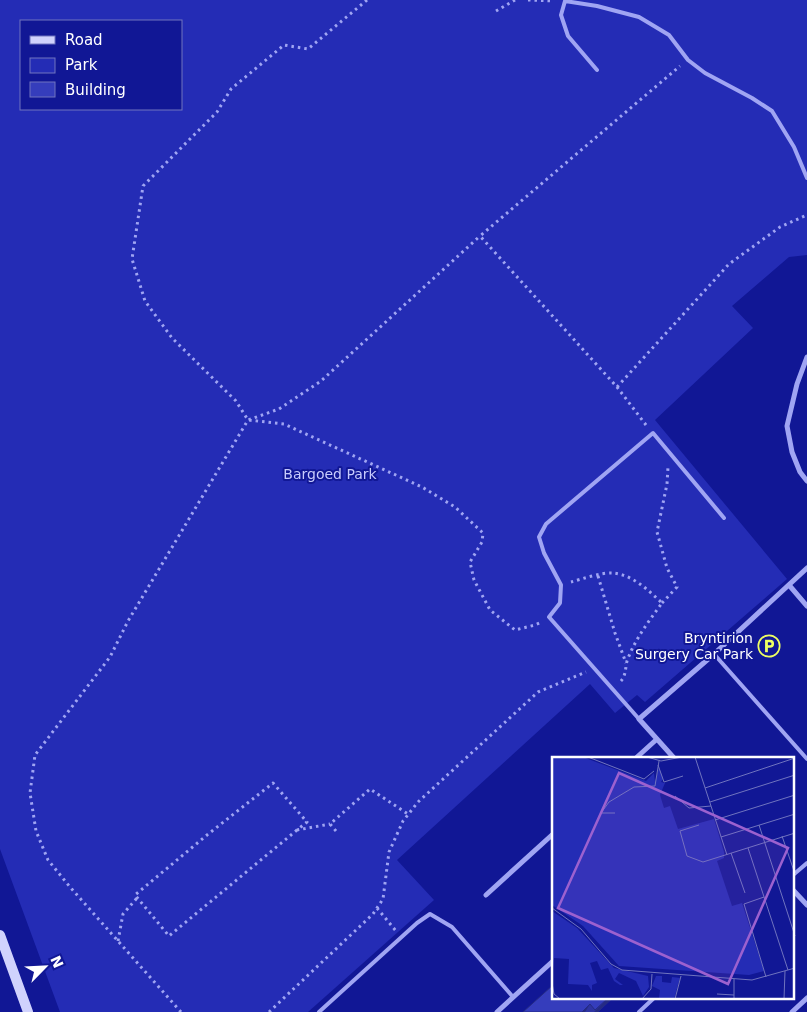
<svg xmlns="http://www.w3.org/2000/svg" width="807" height="1012" viewBox="0 0 807 1012" font-family="'DejaVu Sans',sans-serif">
<style>
.green{fill:#242cb5;fill-rule:evenodd}
.lines{fill:none;stroke-linecap:round;stroke-linejoin:round}
.path{stroke:#a0a5f3;stroke-width:3;stroke-dasharray:2.5 4;stroke-linecap:butt}
.lane{stroke:#a0a5f3;stroke-width:4}
.street{stroke:#a0a5f3;stroke-width:5}
.secondary{stroke:#d0d2fd;stroke-width:10}
.wall{fill:#2e34a2}
.shaded-wall{fill:#252b84}
.building{fill:#353dbc;stroke:#252b84}
.labels{text-anchor:middle;dominant-baseline:central;stroke-width:4;stroke-linejoin:round;paint-order:stroke}
.park-label{font-size:14px;fill:#c8cbfd;stroke:#111795}
.poi-label{font-size:14px;fill:#fff;stroke:#111795;text-anchor:end}
.inset-road{fill:none;stroke:#7074bf;stroke-width:1}
.view{fill:#9c61cf;fill-opacity:0.15;stroke:#9c61cf;stroke-width:2.5}
.inset-edge{fill:none;stroke:#fff;stroke-width:2.5}
</style>
<rect width="100%" height="100%" fill="#111795"/>
<path class="green" d="M0 0H807V255L789 257 732 306 753 328 655 420 787 579 645 702 637 695 615 713 590 684 397 860 434 900 308 1012H60L0 849ZM21 21H181V109H21Z"/>
<g class="lines">
<path class="path" d="M367 0 308 49 284 45 231 89 217 112 143 186 132 259 145 301 172 338 236 401 248 420 284 424 422 487 455 507 483 533 482 542 470 562 474 580 490 610 515 630 535 625 542 622
M528 0 554 1
M496 11 515 0
M617 387 729 264 780 227 807 215
M646 425 617 387 480 236 680 66
M598 576 615 633 626 663
M571 582C582 579 602 572 613 573 633 575 648 590 662 603 649 621 635 639 627 661 625 670 626 677 619 683
M662 603 677 587 667 568 657 532 667 484 668 467
M297 830 169 936 135 895 207 835 273 783 307 822 297 830 330 824
M336 831 330 824 370 789 408 814
M377 908 396 931
M118 941 123 914 137 898
M181 1012 70 887 48 860 36 831 30 793 35 755 110 657 128 621 248 420 279 409 321 381 480 236
M269 1012 373 914 383 899 389 852 403 821 418 802 538 692 586 672"/>
<path class="lane" d="M597 70 568 36 561 15 565 1 597 6 639 17 669 35 688 60 705 73 752 98 772 111 794 147 807 178
M714 654 807 759
M639 719 549 617 560 603 561 585 544 553 539 537 546 524 653 433 724 518
M793 875 807 863
M319 1012 417 923 430 914 452 927 513 997
M639 1012 654 998"/>
<path class="street" d="M807 357 797 384 787 426 792 452 800 472 807 481
M789 585 807 606
M636 758 657 739
M674 758 639 719 714 654 807 568
M793 890 807 905
M486 895 553 834
M497 1012 553 961
M792 1012 807 998"/>
<path class="secondary" d="M0 935 28 1012"/>
</g>
<path class="wall" d="M613 998 598 1012H523Z"/>
<path class="shaded-wall" d="M608 998H613L598 1012H594Z
M590 1004 585 1012H582Z"/>
<path class="building" d="M553 985V998H608L595 1010 590 1004 582 1012H523Z"/>
<defs>
<g id="parking-ring" transform="scale(1.125)"><circle r="9.5" fill="#111795" stroke="#efff62" stroke-width="1.5"/><path d="M-3.5-5.5H1a3.5 3.5 0 0 1 0 7H-1V5.5H-3.5ZM-1-3.4V-.6H.8a1.4 1.4 0 0 0 0-2.8Z" fill="#efff62"/></g>
</defs>
<g fill-rule="evenodd">
<use href="#parking-ring" x="769" y="646"/>
</g>
<g class="labels">
<g class="park-label">
<text x="330" y="474">Bargoed Park</text>
</g>
<g class="poi-label">
<text x="753" y="638">Bryntirion<tspan x="753" dy="16">Surgery Car Park</tspan></text>
</g>
</g>
<g transform="translate(552 757)">
<rect width="242" height="242" fill="#111795"/>
<path d="M0 0H31L94 24 102 16 103 25 107 10 111 22 109 25 113 26 108 38 112 51 118 49 126 72 162 62 172 95V101L165 104 180 149 190 146 212 214 197 218 67 209 31 169 0 148ZM0 154 25 171 62 211 96 219 97 230 91 239 84 224 67 216 63 222 71 228H68L62 224 56 211 49 213 45 204 38 206 45 226 40 228V234L36 228 16 227 17 202 2 201 0 221ZM104 219H110V225L119 226 120 220 128 221 122 242H107L108 233 100 229Z" fill="#242cb5"/>
<path class="inset-road" d="M36 0 92 22 102 14M95 0 109 4 130 0M143 0 175 98M106 8 112 25 131 19M153 31 243 1M123 39 137 51 159 49M158 45 243 18M63 56H49L57 45 82 30 103 29 107 4M163 63 243 38M147 68 128 74 135 99 151 105 243 76M207 68 243 179M230 79 243 117M169 80 243 57M196 91 236 213M179 96 193 136M212 140 192 147 214 220M0 151 29 172 59 207 70 213 200 223 243 211M182 222V242M0 226 2 237 8 242M165 237 182 238M90 242 99 232 100 217M123 242 129 219M232 242 233 214"/>
<path class="view" d="M67 16 236 91 176 227 6 151Z"/>
<rect width="242" height="242" class="inset-edge"/>
</g>
<rect x="20" y="20" width="162" height="90" fill="#111795" stroke="#7074bf"/>
<rect x="30" y="36" width="25" height="8" fill="#d0d2fd" stroke="#7074bf"/>
<text x="65" y="45" font-size="15" fill="#ffffff">Road</text>
<rect x="30" y="58" width="25" height="15" fill="#242cb5" stroke="#7074bf"/>
<text x="65" y="70" font-size="15" fill="#ffffff">Park</text>
<rect x="30" y="82" width="25" height="15" fill="#353dbc" stroke="#7074bf"/>
<text x="65" y="95" font-size="15" fill="#ffffff">Building</text>
<g transform="translate(45 967) rotate(66)" stroke="#111795" stroke-width="4" paint-order="stroke">
<path d="M0-4L9 19L0 12L-9 19Z" fill="#ffffff"/>
<text y="-8" font-size="14" font-weight="bold" text-anchor="middle" fill="#ffffff">N</text>
</g>
</svg>
